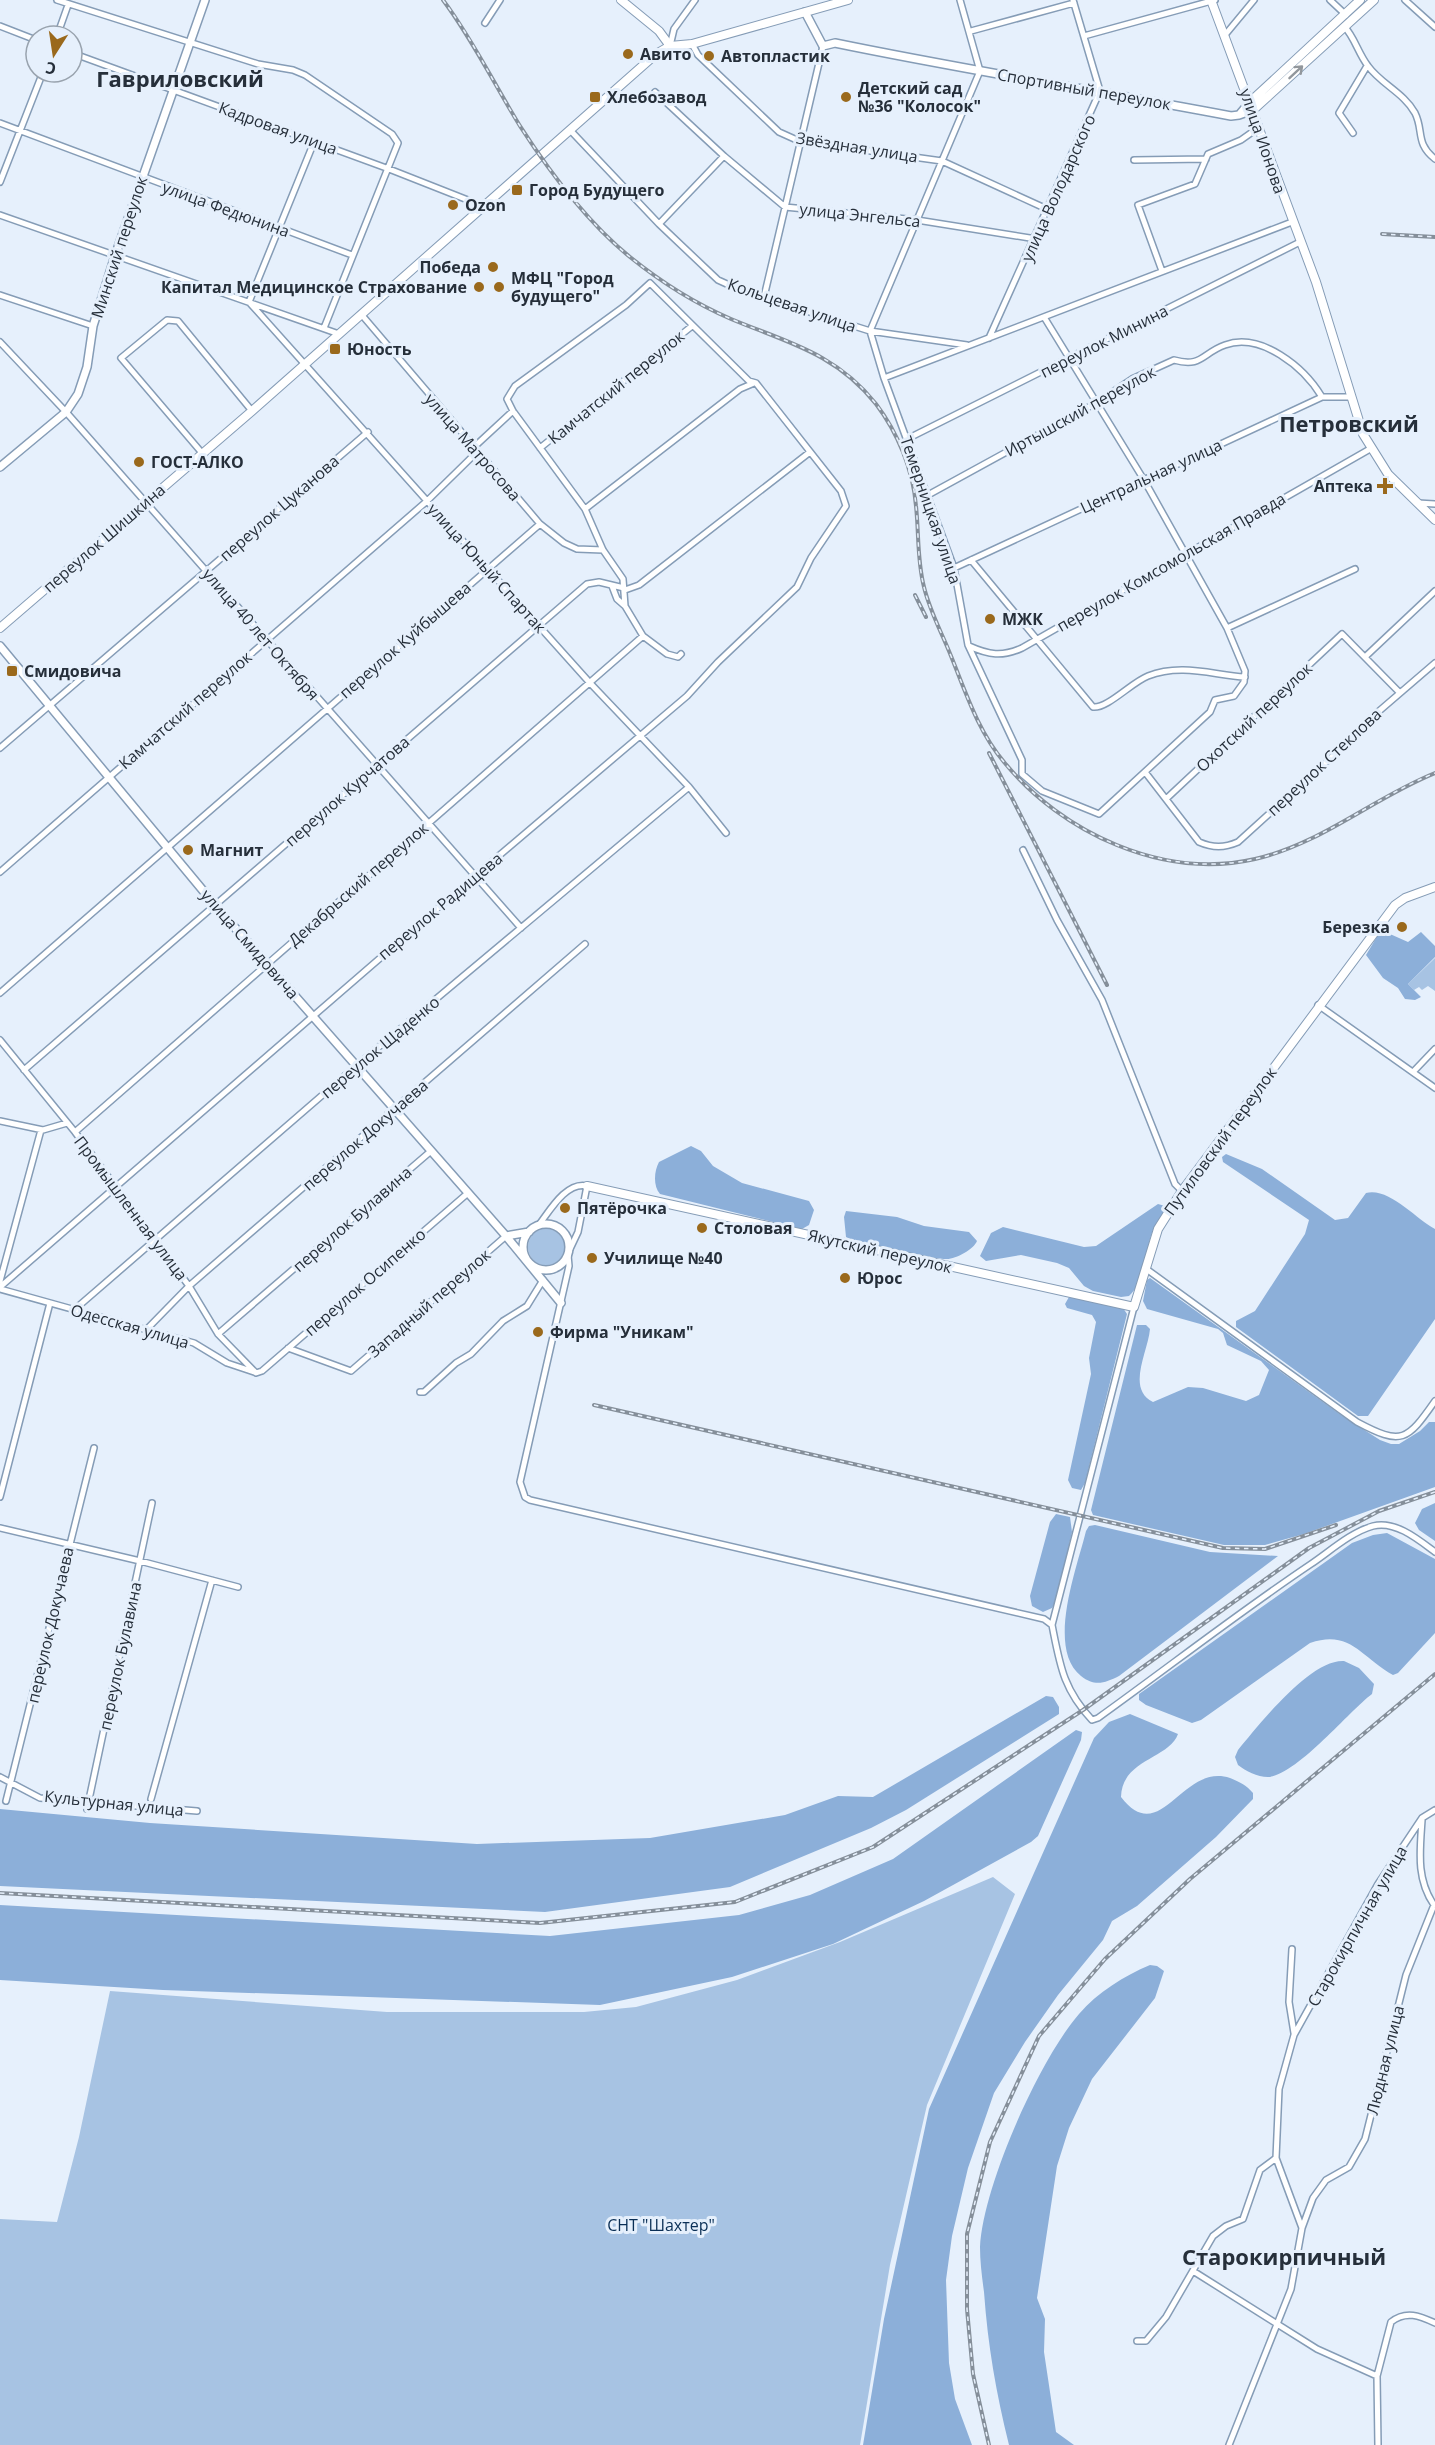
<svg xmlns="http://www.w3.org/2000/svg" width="1435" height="2445" viewBox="0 0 1435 2445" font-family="'Open Sans',sans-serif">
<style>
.green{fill:#a7c3e3}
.forest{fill:#8cafd9}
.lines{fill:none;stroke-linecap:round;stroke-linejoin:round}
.minor-casing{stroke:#859cb6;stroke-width:8}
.tertiary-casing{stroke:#859cb6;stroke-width:10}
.secondary-casing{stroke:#859cb6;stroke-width:10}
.minor{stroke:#fff;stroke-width:5}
.tertiary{stroke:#fff;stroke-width:7}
.secondary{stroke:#fff;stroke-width:8}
.rail-casing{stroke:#858f9a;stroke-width:4}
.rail{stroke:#e6f0fc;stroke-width:1.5;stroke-dasharray:4.5;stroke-linecap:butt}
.oneway{stroke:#92979c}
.poi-dot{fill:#9a691c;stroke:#e6f0fc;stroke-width:2}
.labels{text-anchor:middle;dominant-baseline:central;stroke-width:6;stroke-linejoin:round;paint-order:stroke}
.poi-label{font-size:16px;font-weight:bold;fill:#262f3a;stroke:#e6f0fc;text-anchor:start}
.street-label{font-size:16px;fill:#262f3a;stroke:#e6f0fc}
.park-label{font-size:16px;fill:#0a2f56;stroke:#e6f0fc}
.district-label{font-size:22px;font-weight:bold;fill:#262f3a;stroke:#e6f0fc}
</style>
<rect width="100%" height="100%" fill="#e6f0fc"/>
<path class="green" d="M1435 958V991L1428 986 1422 990 1419 987 1414 990 1408 984Z
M528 1247a19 19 0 1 1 38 0a19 19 0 1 1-38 0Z
M993 1877 1015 1894 927 2105 890 2265 860 2445H0V2219L57 2222 79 2137 110 1991 387 2012H584L636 2007 737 1980 840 1942Z"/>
<path class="forest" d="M1381 930 1408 942 1421 932 1435 946V957L1408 984 1421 997 1415 1000 1405 999 1398 988 1383 978 1366 955Z
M691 1146 701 1151 713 1166 742 1183 809 1201 814 1210 809 1225 802 1229 660 1194C653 1186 654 1171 659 1162Z
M1226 1154 1262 1169 1335 1220 1348 1218 1366 1193C1389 1187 1416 1219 1435 1229V1319L1368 1416H1358L1236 1327V1321L1255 1311 1305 1234 1309 1220 1223 1162 1222 1157Z
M1158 1204 1165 1206C1165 1215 1156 1221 1153 1230 1145 1250 1145 1282 1129 1296L1121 1297 1093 1291 1084 1286 1069 1268 1057 1263 1021 1255 986 1261 980 1256 991 1233 1003 1227 1084 1247 1096 1246Z
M846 1211 897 1217 924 1226 969 1232 977 1241C974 1249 956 1259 947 1259 934 1260 854 1244 846 1237L844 1217Z
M1150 1278 1341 1415 1380 1440 1391 1444H1399L1420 1431 1429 1422H1435V1487L1304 1534 1265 1545H1224L1093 1515 1091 1510 1137 1325H1146L1150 1329C1148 1352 1126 1389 1153 1402L1188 1387 1203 1388 1246 1401 1259 1395 1269 1370 1261 1361 1227 1345 1223 1333 1218 1329 1147 1309 1143 1301 1147 1280Z
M1069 1297 1123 1308 1127 1314 1085 1483 1081 1490 1072 1488 1068 1480 1091 1374 1089 1358 1096 1322 1092 1315 1067 1308 1065 1304Z
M1435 1503V1541L1419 1530 1415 1523 1422 1509Z
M1056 1514 1070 1517 1072 1532 1056 1601 1052 1608 1043 1612 1032 1606 1030 1596 1050 1522Z
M1095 1525 1210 1552 1278 1556 1119 1676C1105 1683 1095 1687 1081 1676 1046 1648 1077 1568 1086 1531L1089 1526Z
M1387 1533 1435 1559V1633L1398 1673 1393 1675C1361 1657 1350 1629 1310 1643L1201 1720 1192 1723 1146 1705 1139 1700V1694L1149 1687 1352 1543 1373 1535Z
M1344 1661 1359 1668 1374 1684 1372 1694C1349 1711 1297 1775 1268 1777 1257 1777 1246 1771 1238 1765L1235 1757 1238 1750C1259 1725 1310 1659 1344 1661Z
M1046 1696 1053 1697 1059 1707V1714L906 1810 871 1828 730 1887 545 1912 0 1886V1809L150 1823 477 1844 650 1838 785 1815 838 1796 873 1797Z
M1130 1714 1178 1734C1169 1759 1122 1759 1121 1797 1161 1849 1182 1762 1230 1778 1240 1782 1246 1785 1253 1793V1799L1216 1837 1137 1906 1112 1921 1103 1940 1058 1995 1025 2042 994 2093 968 2168 952 2236 946 2280 949 2363 955 2399 972 2445H863L884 2319 929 2109 1094 1738 1109 1722Z
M1076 1730 1082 1732 1081 1740 1038 1836 1031 1842 924 1901 833 1944 732 1977 600 2005 163 1990 0 1980V1905L550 1936 739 1915 810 1895 893 1859Z
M1150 1965 1157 1966 1164 1971 1155 1998 1092 2079 1069 2128 1057 2166 1037 2298 1045 2319 1044 2352 1056 2432 1074 2445H1009C996 2392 988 2347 984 2292 982 2277 980 2262 980 2247 983 2186 1039 2060 1079 2014 1098 1992 1124 1976 1150 1965Z"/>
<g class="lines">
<g class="minor-casing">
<path id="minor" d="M57 0 258 64 293 70 305 75 392 134 398 143 324 328
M960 0 980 71 870 331 884 378 954 568 968 645 1022 760V774L1042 791 1099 814 1210 712 1215 700 1234 696 1244 682 1245 671 1227 628 1144 480 1044 317
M1330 0 1346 15
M1405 0 1435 27
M485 23 500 0
M0 26 36 40
M1344 26C1355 38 1358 53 1368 66 1381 84 1404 93 1415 113 1424 131 1415 143 1435 159
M971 31 1074 3
M1225 35 1254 0
M57 36 68 5
M1084 36 1215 0
M692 44 698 55 779 132 799 141 942 161 1049 210
M670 46 674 29 695 0
M72 53 389 169 483 206
M655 92 724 156 785 207 917 220 1036 239
M0 123 352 255
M570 130 659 224 718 280 740 290 870 331 967 345
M1353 133 1339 113 1367 66
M314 142 249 302 590 683 689 787 726 833
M1134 160 1206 159
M0 182 43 72
M0 215 339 334
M659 224 724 156
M1162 271 1138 205 1195 184 1208 154 1241 140 1258 128
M0 295 93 326
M764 297 823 46
M361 314 540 524 564 543 577 549 603 550
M989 338 1100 91 1073 0
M0 342 66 412 521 928
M884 378 1292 222
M907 439 1300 242
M473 448 513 411
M540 448 692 326
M202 453 121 358 167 320 178 321 252 411
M928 495 1096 403 1132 379 1174 360C1202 368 1202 353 1225 345 1261 332 1304 367 1322 397
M1418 503 1435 504
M585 509 740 389 754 383
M971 560 1093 707C1107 709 1132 682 1148 676 1181 663 1213 675 1245 677
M954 568 1322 397H1352
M612 586 617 599 625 606
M625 590 639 585 810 452
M1227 628 1355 569
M969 646C989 655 1002 657 1022 648L1370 449
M1365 657 1435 591
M0 748 368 432
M1145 772 1199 842C1213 848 1224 848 1238 842L1356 735 1364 724 1435 663
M1166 799 1342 634 1399 692
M1023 850 1057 920 1102 1000 1175 1184 1182 1191
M0 872 427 501 477 452
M0 993 540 524
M1318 1005 1435 1088
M0 1040 75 1132 189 1286 218 1334 256 1373 262 1371 468 1193
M24 1070 587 584 599 582 624 588
M1413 1072 1435 1049
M0 1121 43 1130 67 1123
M75 1132 643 636
M538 1226C549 1212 566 1181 587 1186L578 1232 570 1249
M568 1255 569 1266 520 1482 525 1497 530 1500 1044 1619 1052 1625C1060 1665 1063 1689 1092 1720L1098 1718C1169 1667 1238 1613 1311 1564 1329 1552 1351 1532 1373 1526 1395 1520 1419 1540 1435 1552
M1145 1268 1357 1422C1402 1446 1407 1441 1435 1401
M0 1281 41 1130
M0 1287 475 876 687 696 718 662 797 587 811 558 846 506 841 491 756 383 749 381 650 283 626 305 515 386 507 399 513 411 585 509 603 550 623 579 625 606 643 636 667 654 678 657 681 654
M0 1289 194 1343 227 1363 254 1372
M74 1310 356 1066 689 787
M147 1329 189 1286 585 944
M218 1334 431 1151
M288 1348 351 1371 506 1236
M420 1392H424L456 1363 471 1354 503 1321 527 1306 543 1280
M0 1497 50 1303
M0 1528 140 1561 238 1587
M1052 1625 1134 1307
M0 1777 40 1798 197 1811
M151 1799 212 1580
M6 1801 94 1448
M87 1809 152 1503
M1422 1820C1420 1851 1416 1879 1434 1905
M1292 1949 1289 2002 1294 2033
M1302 2228 1276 2158 1279 2089 1294 2035 1378 1884 1422 1818 1435 1810
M1193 2271 1317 2349 1377 2376
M1137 2341H1146L1166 2317 1213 2236 1226 2226 1243 2219 1260 2170 1276 2158
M1229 2445 1291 2289 1302 2228 1313 2198 1326 2180 1349 2167 1365 2139 1406 1975 1434 1905
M1378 2445 1377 2376 1391 2322C1406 2310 1420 2316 1435 2323"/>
</g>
<g class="tertiary-casing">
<path id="tertiary" d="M805 12 823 46 835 43C966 70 1099 91 1231 116L1239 115
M1250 102 1239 115 1253 110
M0 467 66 412 78 394 87 367 93 326 115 256 205 0
M0 646 215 905 506 1236 561 1303
M523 1247a23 23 0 1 1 46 0a23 23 0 1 1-46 0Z
M506 1236 529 1232"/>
</g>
<g class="secondary-casing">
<path id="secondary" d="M621 0 659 31 670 46
M1211 0 1316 282 1363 434 1388 474 1435 520
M1250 102 1360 0
M1253 110 1374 0
M0 628 252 411 656 54 670 46 692 44 848 0
M587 1186 1134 1307 1158 1229 1182 1191 1395 905 1405 898 1435 887"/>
</g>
<use href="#minor" class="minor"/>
<use href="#tertiary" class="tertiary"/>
<use href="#secondary" class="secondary"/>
<g class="rail-casing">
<path id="rail" d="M443 0C473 40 494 84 520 126 549 171 588 223 630 257 661 282 694 303 731 319 786 342 836 353 876 404 898 433 913 470 916 506 919 534 917 560 924 587 930 612 942 633 951 656 966 693 978 731 1004 762 1062 833 1163 880 1255 859 1321 844 1373 798 1435 773
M1382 234 1435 237
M915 595 926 617
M989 753 1107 985
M594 1405 1223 1548 1265 1549 1336 1525
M0 1893 540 1923 735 1902 873 1847 1083 1710 1309 1548 1379 1511 1435 1492
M989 2445 973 2374 967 2309V2234L990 2142 1039 2036 1105 1959 1190 1879 1435 1674"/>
</g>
<use href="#rail" class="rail"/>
</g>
<defs><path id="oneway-shaft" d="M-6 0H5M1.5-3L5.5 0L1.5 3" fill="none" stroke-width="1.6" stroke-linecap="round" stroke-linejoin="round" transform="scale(1.5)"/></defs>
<use class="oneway" href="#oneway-shaft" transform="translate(1296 72) rotate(-43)"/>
<g class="poi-dot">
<circle cx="628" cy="54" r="6"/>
<circle cx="709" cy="56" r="6"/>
<rect x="589" y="91" width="12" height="12" rx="3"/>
<circle cx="846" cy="97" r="6"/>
<rect x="511" y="184" width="12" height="12" rx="3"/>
<circle cx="453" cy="205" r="6"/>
<circle cx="493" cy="267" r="6"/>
<circle cx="479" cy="287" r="6"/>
<circle cx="499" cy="287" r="6"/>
<rect x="329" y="343" width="12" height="12" rx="3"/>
<circle cx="139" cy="462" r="6"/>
<path d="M1382 477h6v6h6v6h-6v6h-6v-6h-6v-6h6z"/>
<circle cx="990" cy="619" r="6"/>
<rect x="6" y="665" width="12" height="12" rx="3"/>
<circle cx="188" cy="850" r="6"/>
<circle cx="1402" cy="927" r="6"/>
<circle cx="565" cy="1208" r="6"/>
<circle cx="702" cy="1228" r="6"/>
<circle cx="592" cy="1258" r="6"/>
<circle cx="845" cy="1278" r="6"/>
<circle cx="538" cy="1332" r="6"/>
</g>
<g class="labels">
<g class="poi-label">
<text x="640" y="54">Авито</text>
<text x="721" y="56">Автопластик</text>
<text x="858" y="88">Детский сад<tspan x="858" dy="18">№36 "Колосок"</tspan></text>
<text x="607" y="97">Хлебозавод</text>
<text x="529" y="190">Город Будущего</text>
<text x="465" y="205">Ozon</text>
<text x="481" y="267" text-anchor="end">Победа</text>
<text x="511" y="278">МФЦ "Город<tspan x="511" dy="18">будущего"</tspan></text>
<text x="467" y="287" text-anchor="end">Капитал Медицинское Страхование</text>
<text x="347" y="349">Юность</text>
<text x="151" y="462">ГОСТ-АЛКО</text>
<text x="1373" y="486" text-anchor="end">Аптека</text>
<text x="1002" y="619">МЖК</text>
<text x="24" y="671">Смидовича</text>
<text x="200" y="850">Магнит</text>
<text x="1390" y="927" text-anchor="end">Березка</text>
<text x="577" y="1208">Пятёрочка</text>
<text x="714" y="1228">Столовая</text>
<text x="604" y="1258">Училище №40</text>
<text x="857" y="1278">Юрос</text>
<text x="550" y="1332">Фирма "Уникам"</text>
</g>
<g class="street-label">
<text transform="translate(1084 89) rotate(10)">Спортивный переулок</text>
<text transform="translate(278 128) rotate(20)">Кадровая улица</text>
<text transform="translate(1263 141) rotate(71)">улица Ионова</text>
<text transform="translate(857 147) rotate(9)">Звёздная улица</text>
<text transform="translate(1058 188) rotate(-66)">улица Володарского</text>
<text transform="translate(226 209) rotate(20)">улица Федюнина</text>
<text transform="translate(860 215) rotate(6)">улица Энгельса</text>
<text transform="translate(119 247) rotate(-72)">Минский переулок</text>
<text transform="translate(792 305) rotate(19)">Кольцевая улица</text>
<text transform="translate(1104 341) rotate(-27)">переулок Минина</text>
<text transform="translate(616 387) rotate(-39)">Камчатский переулок</text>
<text transform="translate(1080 411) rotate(-29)">Иртышский переулок</text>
<text transform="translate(473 447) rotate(49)">улица Матросова</text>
<text transform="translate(1151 476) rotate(-25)">Центральная улица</text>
<text transform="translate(279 508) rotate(-41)">переулок Цуканова</text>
<text transform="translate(931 510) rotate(71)">Темерницкая улица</text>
<text transform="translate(104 538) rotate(-41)">переулок Шишкина</text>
<text transform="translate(1171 562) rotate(-30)">переулок Комсомольская Правда</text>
<text transform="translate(487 568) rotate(48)">улица Юный Спартак</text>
<text transform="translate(261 634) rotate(49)">улица 40 лет Октября</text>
<text transform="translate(405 640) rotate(-41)">переулок Куйбышева</text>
<text transform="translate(185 710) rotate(-41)">Камчатский переулок</text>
<text transform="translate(1254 717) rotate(-43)">Охотский переулок</text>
<text transform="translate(1324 762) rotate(-43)">переулок Стеклова</text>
<text transform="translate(347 791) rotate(-41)">переулок Курчатова</text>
<text transform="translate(358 884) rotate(-41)">Декабрьский переулок</text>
<text transform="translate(440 906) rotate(-40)">переулок Радищева</text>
<text transform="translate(250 944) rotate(49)">улица Смидовича</text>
<text transform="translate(380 1047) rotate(-40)">переулок Щаденко</text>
<text transform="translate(365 1135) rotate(-41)">переулок Докучаева</text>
<text transform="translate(1220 1141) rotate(-54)">Путиловский переулок</text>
<text transform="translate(131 1208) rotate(53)">Промышленная улица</text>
<text transform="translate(352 1219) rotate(-41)">переулок Булавина</text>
<text transform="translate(880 1251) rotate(13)">Якутский переулок</text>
<text transform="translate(365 1282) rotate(-41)">переулок Осипенко</text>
<text transform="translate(429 1303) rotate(-41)">Западный переулок</text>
<text transform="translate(130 1326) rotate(16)">Одесская улица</text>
<text transform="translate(50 1625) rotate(-77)">переулок Докучаева</text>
<text transform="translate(120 1656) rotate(-78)">переулок Булавина</text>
<text transform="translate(114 1803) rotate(6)">Культурная улица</text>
<text transform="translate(1357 1926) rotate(-60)">Старокирпичная улица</text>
<text transform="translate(1385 2060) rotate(-76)">Людная улица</text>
</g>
<g class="park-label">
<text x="661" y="2225">СНТ "Шахтер"</text>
</g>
<g class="district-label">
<text x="180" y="78">Гавриловский</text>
<text x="1349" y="423">Петровский</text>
<text x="1284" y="2256">Старокирпичный</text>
</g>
</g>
<g transform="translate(54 54) rotate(192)"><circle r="28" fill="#e6f0fc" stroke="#99a3ae" stroke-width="1.5"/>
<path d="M0-4.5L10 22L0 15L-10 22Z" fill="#9a691c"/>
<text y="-9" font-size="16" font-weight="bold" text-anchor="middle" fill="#262f3a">С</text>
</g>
</svg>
